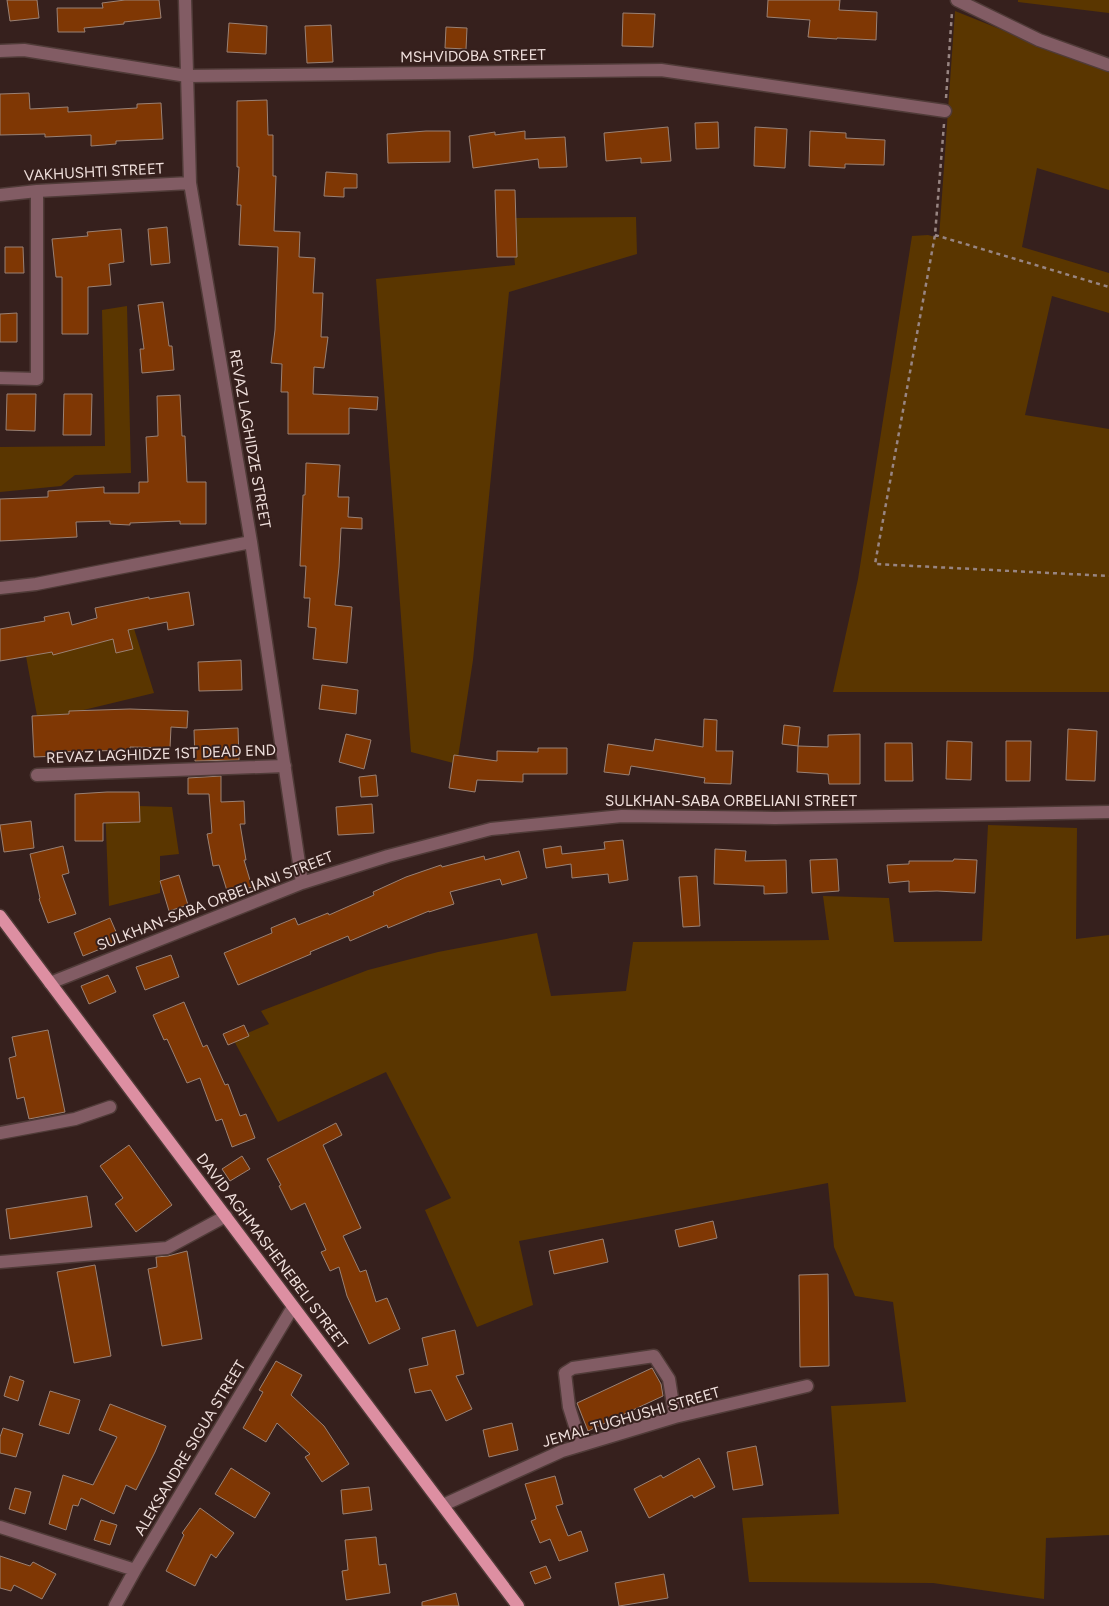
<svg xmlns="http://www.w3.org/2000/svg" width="1109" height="1606" viewBox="0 0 1109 1606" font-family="Figtree,sans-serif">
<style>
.green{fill:#5a3600}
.building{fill:#7f3704;stroke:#9a8174}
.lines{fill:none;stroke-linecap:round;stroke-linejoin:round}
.minor-casing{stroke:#503b38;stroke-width:15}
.major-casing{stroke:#503b38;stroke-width:15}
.path{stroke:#988582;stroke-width:2.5;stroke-dasharray:4 4;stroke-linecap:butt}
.minor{stroke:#825c64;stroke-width:12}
.major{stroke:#dd8fa2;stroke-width:12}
.labels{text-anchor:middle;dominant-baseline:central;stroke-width:4;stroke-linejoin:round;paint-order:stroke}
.street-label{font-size:15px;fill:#f0e0dd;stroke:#36201d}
</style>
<rect width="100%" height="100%" fill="#36201d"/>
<path class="green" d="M1018 0H1109V13L1018 2Z
M955 11 1042 46 1109 68V190L1037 168 1022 247 1109 273V313L1052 296 1025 415 1109 429V692H833L858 579 912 236 928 235 939 238Z
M636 217 637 254 509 292 473 660 457 764 411 752 376 279 515 265 511 218Z
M127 306 131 473 75 475 61 486 0 492V447L105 446 102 310Z
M131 619 154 693 38 721 25 651Z
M105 805 172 807 179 854 160 856V893L109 906Z
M988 825 1077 828 1076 939 1109 935V1535L1046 1538 1044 1599 933 1583 749 1582 742 1518 839 1514 831 1406 906 1402 893 1302 855 1296 834 1247 828 1183 519 1241 533 1305 477 1327 425 1210 451 1198 386 1072 278 1122 233 1039 269 1024 261 1011 368 970 438 952 537 933 551 996 626 991 633 942 829 940 823 896 889 898 894 942 982 941Z"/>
<path class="building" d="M7 0H37L39 18 10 21Z
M125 0H159L161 18 124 22V24L84 28 85 32H58L57 8H103L102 3Z
M768 0H840L839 10 877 12 876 40 837 38V39L808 37 810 20 767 17Z
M623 13 655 14 653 47 622 46Z
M229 23 267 26 266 54 227 52Z
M331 25 333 62 307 63 305 26Z
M446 27 467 28 466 49 445 48Z
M29 93 30 109 68 107V112L137 108V104L161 103 163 139 116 141V144L91 146V135L45 137V134L0 135V94Z
M267 100 268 135H273V176H276L274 231 300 232 299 257 315 258 313 293H323L321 337H328L324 368 314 367 313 394 378 397 377 410 349 408V434H288V392H281L282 364 271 363 275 330 278 247 239 245 241 205H237L239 167H237V101Z
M718 122 719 148 696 149 695 123Z
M668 127 671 161 641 163V158L606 161 604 133Z
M755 127 787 129 785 168 754 166Z
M426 131H450V162L388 163 387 134Z
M525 131V139L565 137 567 167 539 168 538 159 473 168 469 136 495 132V135Z
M810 131 846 133V138L885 140 884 165 845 164V168L809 166Z
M326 172 357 174V188H344V197L324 196Z
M495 190H515L517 257H497Z
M167 227 170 263 151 265 148 229Z
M121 229 124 262 109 264 111 285 88 287V334H62V277H56L52 239 88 236 87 232Z
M5 247H23L24 273H5Z
M163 302 169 346H172L174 370 142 373 140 349H144L138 305Z
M17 313V342H0V314Z
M7 394H36L35 431 6 430Z
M64 394H92L91 435H63Z
M180 395 182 436H185L187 482H206V524H180V521L130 523V525L110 524V521L76 522 77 537 0 541V499L48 497V491L104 487V493H139V482H148L146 437 158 436 157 396Z
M306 463 340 465 338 497H349L348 517 362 518V529L341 528 339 567 335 605 352 607 347 663 313 659 316 628 308 627 310 598H304L306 566H300L303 495H305Z
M189 592 194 625 168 630 167 622 128 630 133 649 116 653 113 639 53 655 52 652 0 661V629L45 621 44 617 69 612 72 625 97 618 95 608 149 597V599Z
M241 660 242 690 199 691 198 662Z
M322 685 358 690 356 714 319 709Z
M130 709 188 711 187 728 171 727 170 748 130 747V750L57 752 58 756 34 757 32 716 69 714V711Z
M704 719 717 720 716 751H733L731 784 704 783 705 778 631 766 629 775 604 772 608 744 653 751 655 739 703 747Z
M784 725 800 727 798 746 782 744Z
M238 728 239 760 195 761 194 730Z
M1068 729 1097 731 1095 781 1066 780Z
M346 734 371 740 364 769 339 762Z
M860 734V784H829L828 774 797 772 798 746 828 747V735Z
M947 741 972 742 971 780 946 779Z
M1006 741H1031L1030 781H1006Z
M885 743H912L913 781H885Z
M538 748H567V774H523V782L477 780 475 792 449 788 454 755 497 761V751L538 752Z
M376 775 378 796 361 797 359 777Z
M221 776V802L244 801 245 824H240L246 860H244L252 887 228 894 219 865 213 866 207 834 212 833 209 794H188V778Z
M107 792H139L140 822 103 823V841H75V794Z
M372 804 374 833 338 835 336 807Z
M31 821 34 848 4 852 0 825Z
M623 840 628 880 609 883 608 874 572 878 571 864 546 868 543 849 561 846 562 854 605 849 604 842Z
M63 846 69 873 62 875 76 914 48 923 39 899 40 898 30 854Z
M715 849 746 851 745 861 786 860 787 893 764 894V886L714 884Z
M519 851 527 878 502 885 500 879 450 892 454 904 429 912V911L388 928 387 925 350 941 348 936 310 952 311 954 238 985 224 953 272 933 271 928 295 918 298 925 328 913 329 915 374 895 373 892 406 877 441 865 442 867 484 856 485 860Z
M837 859 839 891 812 893 810 860Z
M954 859 977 860 975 893 937 891 909 892V881L889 883 887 865 909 864V861H953Z
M179 875 188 905 169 911 160 881Z
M697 876 700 926 683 927 679 877Z
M110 918 120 941 83 956 74 933Z
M171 955 179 977 145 990 136 967Z
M108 975 116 992 89 1004 81 986Z
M184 1002 203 1047 207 1045 225 1085 228 1084 240 1116 246 1114 255 1138 232 1147 222 1119 216 1121 200 1078 187 1083 167 1039 164 1040 153 1015Z
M244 1025 249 1036 228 1045 223 1034Z
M48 1030 65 1112 29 1119 24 1097 17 1099 9 1058 16 1056 12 1037Z
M336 1123 342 1135 323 1145 361 1228 343 1236 360 1272 366 1270 376 1302 387 1298 400 1329 369 1344 347 1296 339 1267 330 1271 321 1252 326 1250 305 1203 291 1210 279 1186 281 1185 267 1159Z
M129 1145 172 1205 136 1232 115 1204 123 1198 100 1166Z
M242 1156 250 1169 230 1181 222 1169Z
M87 1196 92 1227 10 1239 6 1209Z
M713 1221 717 1238 679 1247 675 1230Z
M603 1239 608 1262 554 1274 549 1251Z
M187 1251 202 1339 162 1346 148 1269 157 1267 156 1257 168 1256Z
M95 1265 111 1356 74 1363 57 1272Z
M828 1274 829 1366 800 1367 799 1275Z
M455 1330 464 1374 456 1376 472 1409 446 1421 431 1390 415 1393 409 1369 428 1365 422 1338Z
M276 1361 302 1375 291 1395 324 1426 349 1464 322 1482 305 1457 310 1454 277 1423 266 1442 243 1428 263 1392 259 1390Z
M652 1368 661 1384 663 1396 588 1431 577 1403Z
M10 1376 24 1381 18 1401 4 1396Z
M50 1391 80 1400 69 1434 39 1425Z
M110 1404 166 1426 155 1452 136 1490 126 1485 114 1514 81 1498 78 1506 73 1505 66 1530 49 1524 63 1475 93 1485 117 1437 99 1430Z
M512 1423 518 1450 489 1457 483 1430Z
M3 1428 23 1434 16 1457 0 1453V1437Z
M756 1446 763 1485 733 1490 727 1452Z
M699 1458 715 1487 694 1498 692 1495 649 1518 634 1489 661 1475 663 1478Z
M231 1468 270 1493 255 1518 215 1494Z
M555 1476 563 1504 556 1506 568 1536 581 1531 588 1551 559 1561 550 1539 540 1543 531 1521 536 1519 525 1484Z
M369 1487 372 1510 343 1514 341 1490Z
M15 1488 31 1492 25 1514 9 1509Z
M200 1508 234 1533 216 1558 211 1554 195 1586 166 1571 184 1535 182 1533Z
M101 1520 117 1525 110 1545 94 1540Z
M376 1537 379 1565 386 1564 390 1593 346 1600 342 1571 348 1570 345 1540Z
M0 1556 30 1566 33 1562 56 1574 42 1599 14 1585 11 1591 0 1588Z
M546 1566 551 1578 535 1584 530 1572Z
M664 1574 668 1598 619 1606 615 1583Z
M456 1593 459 1606H422V1602Z"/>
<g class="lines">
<g class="minor-casing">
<path id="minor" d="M185 0 190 183 251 542 302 883
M957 0 1039 40 1109 65
M0 51 24 50 187 76 661 70 945 111
M0 195 37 191 190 183
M0 378 37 379V191
M0 588 36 584 251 542
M37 775 285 766
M50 983 302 883 388 856 491 829 622 816 775 818 1109 812
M0 1133 75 1119 110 1107
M0 1262 167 1248 226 1216
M581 1445 569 1407 565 1373 573 1368 654 1356 669 1379 675 1417
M443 1505 562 1451 675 1417 807 1386
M0 1527 135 1570
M115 1606 135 1570 293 1307"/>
</g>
<g class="major-casing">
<path id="major" d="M0 916 518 1606"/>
</g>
<path class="path" d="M946 98 952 12
M944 124 935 235 875 564 1109 576
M935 235 1109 287"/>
<use href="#minor" class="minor"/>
<use href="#major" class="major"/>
</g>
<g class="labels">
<g class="street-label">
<text transform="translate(473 56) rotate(-1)">MSHVIDOBA STREET</text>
<text transform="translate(94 172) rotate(-3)">VAKHUSHTI STREET</text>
<text transform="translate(250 439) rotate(80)">REVAZ LAGHIDZE STREET</text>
<text transform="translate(161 754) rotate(-2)">REVAZ LAGHIDZE 1ST DEAD END</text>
<text x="731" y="801">SULKHAN-SABA ORBELIANI STREET</text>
<text transform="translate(215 901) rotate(-21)">SULKHAN-SABA ORBELIANI STREET</text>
<text transform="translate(272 1251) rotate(53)">DAVID AGHMASHENEBELI STREET</text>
<text transform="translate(631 1417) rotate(-16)">JEMAL TUGHUSHI STREET</text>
<text transform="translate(190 1448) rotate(-59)">ALEKSANDRE SIGUA STREET</text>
</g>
</g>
</svg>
